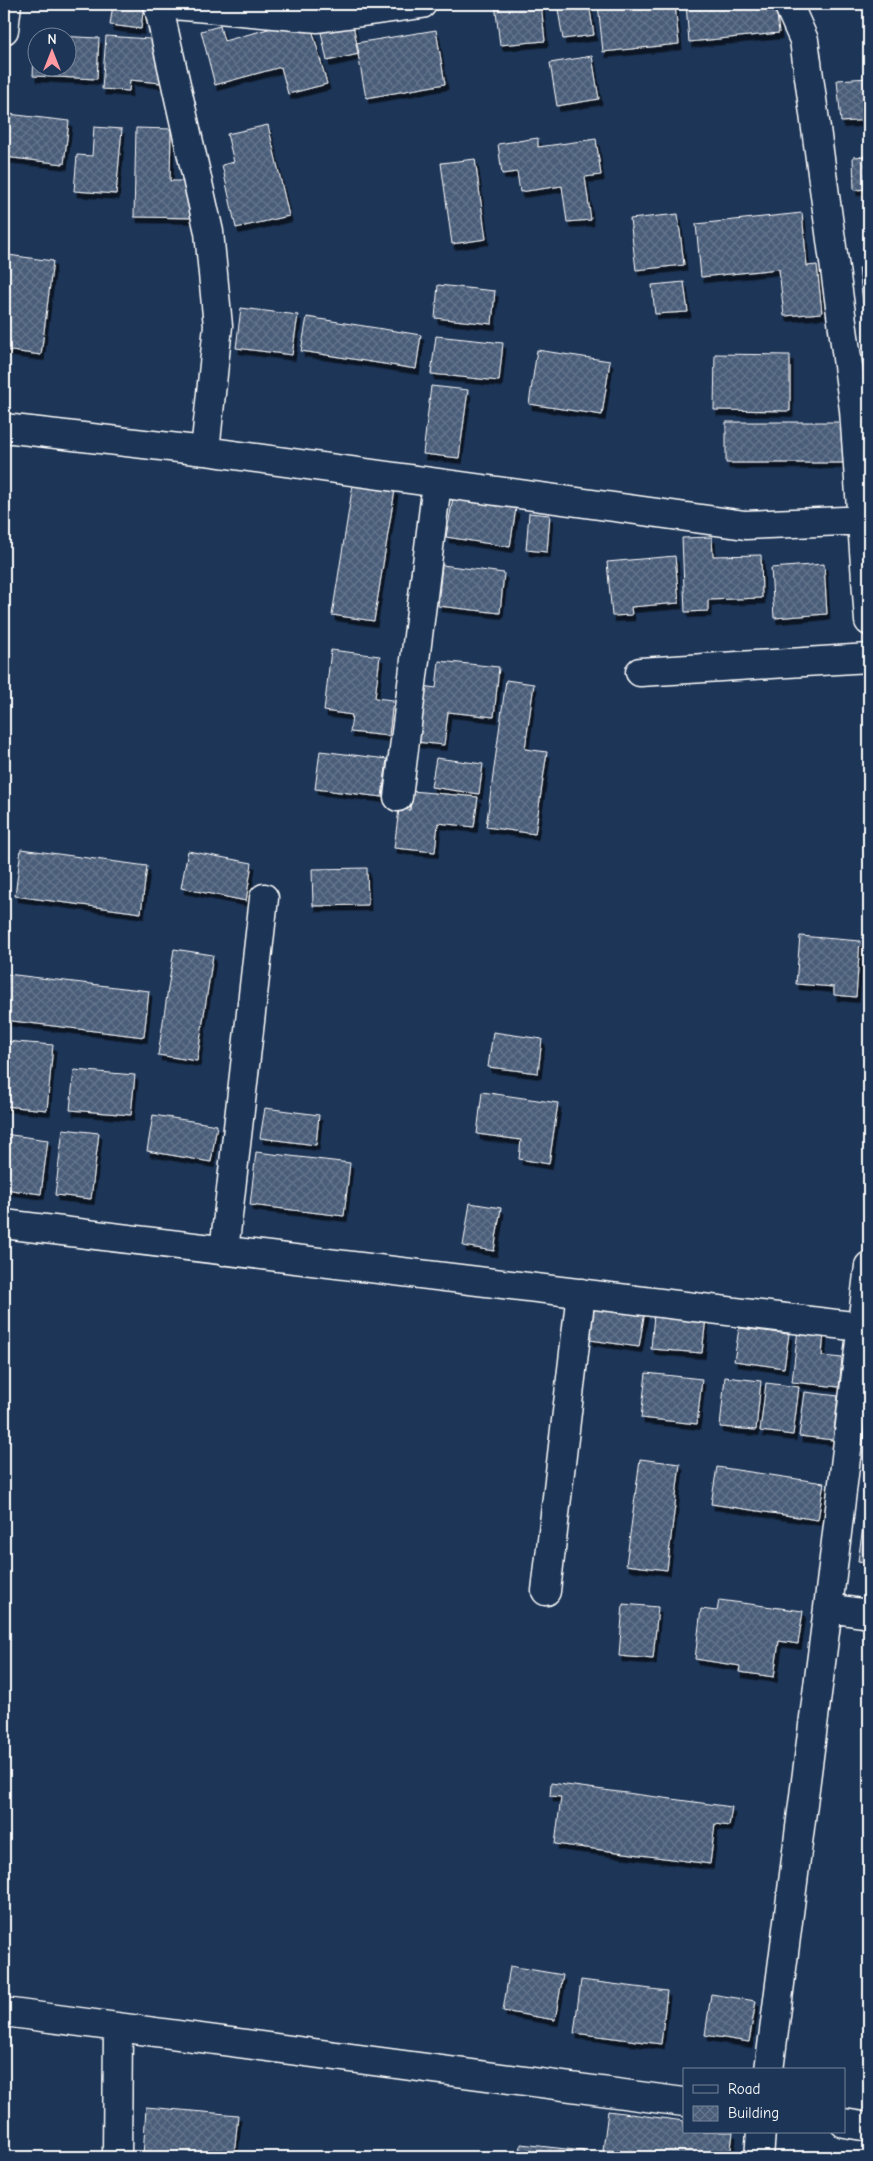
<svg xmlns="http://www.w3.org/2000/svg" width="873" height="2161" viewBox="0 0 873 2161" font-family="'Comic Neue',sans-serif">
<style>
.building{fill:url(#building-cross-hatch);stroke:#fff;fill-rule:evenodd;filter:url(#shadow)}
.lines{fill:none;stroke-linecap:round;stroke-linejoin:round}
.street-casing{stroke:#fff;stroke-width:31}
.street{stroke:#1d3557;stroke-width:28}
</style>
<defs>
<pattern id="building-cross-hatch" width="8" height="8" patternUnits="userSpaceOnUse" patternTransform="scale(1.25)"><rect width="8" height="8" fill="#4a5d79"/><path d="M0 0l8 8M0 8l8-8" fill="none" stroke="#65758d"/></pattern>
<filter id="shadow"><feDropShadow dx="3" dy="5.5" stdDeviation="0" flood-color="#0009"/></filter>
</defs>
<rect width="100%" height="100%" fill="#1d3557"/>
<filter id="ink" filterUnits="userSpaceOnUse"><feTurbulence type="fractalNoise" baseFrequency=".02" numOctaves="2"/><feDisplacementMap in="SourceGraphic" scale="10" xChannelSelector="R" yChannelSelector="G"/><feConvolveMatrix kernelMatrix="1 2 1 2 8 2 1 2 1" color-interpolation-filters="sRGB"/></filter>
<g filter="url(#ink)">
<path class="building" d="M113 4H144L141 29 110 25Z
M495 4H541L545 41 500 45Z
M557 4H589L594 35 563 39Z
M598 4H675L679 44 603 52Z
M686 4H776L779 33 689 42Z
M309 18 327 84 288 94 281 67 215 85 201 31 220 26 224 41Z
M352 20 359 54 327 61 320 27Z
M436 30 445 84 366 98 356 43Z
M35 35 99 38 97 79 33 76ZM38 38H68V68H38Z
M106 36 164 40 161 83 130 80 129 91 102 89Z
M592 56 599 99 557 106 550 63Z
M869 78V120L841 122 837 80Z
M8 114 69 121 64 164 4 157Z
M268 125 289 216 236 228 222 165 234 162 227 134Z
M94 127 122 129 116 194 74 191 77 155 92 156Z
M136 128 171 129 170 181H189L198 218 134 217Z
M538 138V147L596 139 601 175 585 177 591 220 567 222 562 186 520 192 517 172 502 174 498 144Z
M869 156V189L854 190 853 157Z
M475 159 486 239 452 244 441 163Z
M802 213 807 266 817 265 822 313 784 316 779 269 701 277 696 224Z
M678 214 684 265 636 270 630 219Z
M8 255 53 261 41 355 4 350V293Z
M869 267V303H863L859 268Z
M684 282 688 312 655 314 652 285Z
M438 285 495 291 492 324 435 318Z
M241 308 298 315 292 355 236 348Z
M307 317 421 335 416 369 301 351Z
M436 336 503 343 499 381 431 374Z
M537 350 610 361 602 415 529 404Z
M715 354 790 355V411L714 410Z
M431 386 468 390 459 458 423 454Z
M726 422H846V463H726Z
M353 484 395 490 374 621 332 615Z
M453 498 516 508 510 547 446 537Z
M529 513 550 515 547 552 526 550Z
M712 537 713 556 761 555 762 598 708 600V611L685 612 682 538Z
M675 556 679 603 631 607 632 615 612 616 607 562Z
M824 564 827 614 774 618 771 568Z
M442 565 504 573 500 613 438 606Z
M331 650 380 656 375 698 393 700 389 736 350 732 352 715 324 711Z
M439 661 499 667 494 717 448 712 444 745 416 742 422 686 436 688Z
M506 680 534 684 525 749 547 752 535 834 486 827Z
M320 751 387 759 382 797 315 789Z
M436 758 483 764 479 794 431 787Z
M412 791 478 797 474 827 438 823 435 852 394 848 399 809 410 810Z
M21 849 147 866 141 913 15 896Z
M188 851 252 863 246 901 181 888Z
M367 868 368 905 313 906 312 869Z
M800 936 860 941 856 997 834 995V987L796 984Z
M174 949 213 955 197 1061 158 1055Z
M7 974 149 991 144 1037 4 1020Z
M493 1032 542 1039 538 1073 488 1067Z
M4 1041 53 1045 47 1110 4 1106Z
M74 1070 135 1075 131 1115 70 1110Z
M482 1092 558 1103 549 1164 519 1159 521 1140 477 1134Z
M265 1108 319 1115 316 1145 260 1138Z
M153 1115 217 1125 211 1162 147 1151Z
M63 1129 99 1133 91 1199 55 1195Z
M4 1134 48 1140 41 1194 4 1189Z
M256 1152 350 1163 344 1216 250 1205Z
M470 1203 501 1208 494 1251 463 1246Z
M595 1303 645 1310 639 1347 590 1340Z
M654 1314 706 1318 702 1353 651 1349Z
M739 1328 789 1334 784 1368 734 1361Z
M798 1329 824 1332 822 1356 842 1358 839 1387 792 1382Z
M646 1373 702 1379 697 1424 641 1418Z
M725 1377 761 1381 756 1430 720 1427Z
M766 1383 799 1387 793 1435 760 1431Z
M805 1392 838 1396 833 1440 799 1436Z
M640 1459 680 1464 667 1570 626 1565Z
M717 1467 824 1483 818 1520 711 1504Z
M864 1520H869V1563L858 1561Z
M719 1600 803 1611 798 1644 779 1641 774 1677 739 1672 740 1666 695 1659 701 1609 717 1611Z
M623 1604 658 1607 653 1659 619 1656Z
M551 1783 732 1807 729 1826 715 1824 710 1864 555 1844 561 1797 550 1796Z
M510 1966 563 1975 555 2020 503 2011Z
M581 1980 667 1991 661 2044 574 2033Z
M711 1994 756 2001 749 2042 705 2035Z
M146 2107 238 2115 234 2157H143Z
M608 2111 684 2121V2132H733L730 2157H665L603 2150Z
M521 2144 584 2151 583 2157H520Z"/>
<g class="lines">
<g class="street-casing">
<path id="street" d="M158 4 209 232 218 326 205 451
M162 4 318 18 422 4
M788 4 804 40 854 410 869 621
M4 30 7 4
M4 428 205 451 745 525 869 520
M640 672 869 658
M398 797 437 483
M4 1224 869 1328
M224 1251 264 898
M546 1591 581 1293
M828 1608 869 1614
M4 2012 684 2102
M769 2070 828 1608 869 1266
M844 2123 869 2127
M117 2157 118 2028
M759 2157 761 2132"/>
</g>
<use href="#street" class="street"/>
</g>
</g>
<rect width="873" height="2161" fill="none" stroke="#1d3557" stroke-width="20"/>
<rect x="10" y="10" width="853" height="2141" fill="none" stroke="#fff" stroke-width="2" filter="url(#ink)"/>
<rect x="683" y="2068" width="162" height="65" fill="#1d3557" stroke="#77869a"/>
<rect x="693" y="2085" width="25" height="8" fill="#1d3557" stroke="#77869a"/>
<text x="728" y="2094" font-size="15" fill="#ffffff">Road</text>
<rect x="693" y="2106" width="25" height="15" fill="url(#building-cross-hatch)" stroke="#77869a"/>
<text x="728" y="2118" font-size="15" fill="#ffffff">Building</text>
<g transform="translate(52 52)"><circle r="24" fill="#1d3557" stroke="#77869a"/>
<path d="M0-4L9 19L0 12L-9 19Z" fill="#ff9aa2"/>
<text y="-8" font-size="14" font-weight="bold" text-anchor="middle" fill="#ffffff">N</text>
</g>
</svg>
